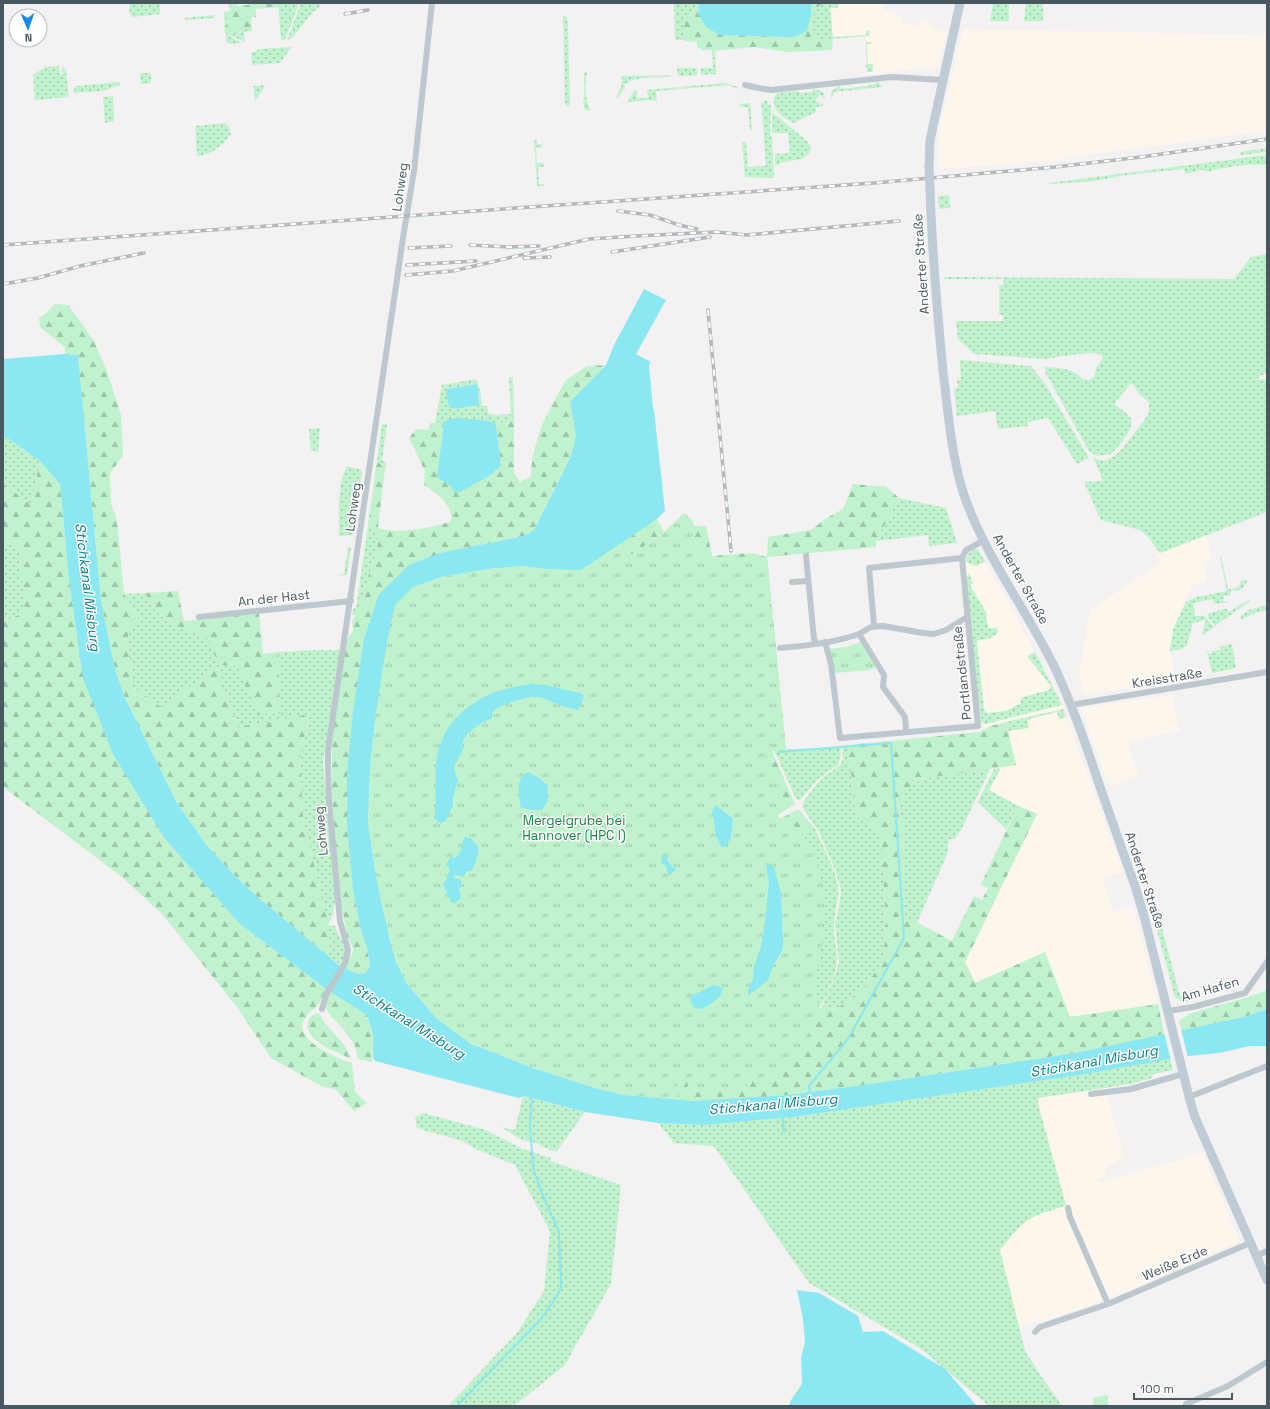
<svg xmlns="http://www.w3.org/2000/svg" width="1270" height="1409" viewBox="0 0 1270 1409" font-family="'Space Grotesk',sans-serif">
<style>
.commercial{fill:#fdf6ec}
.grass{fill:url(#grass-dots);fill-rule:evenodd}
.forest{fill:url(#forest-firs)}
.park{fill:url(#park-tufts)}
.water{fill:#8be7f1}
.pier{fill:#f4f1f2}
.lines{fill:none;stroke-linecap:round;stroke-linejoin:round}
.stream{stroke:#8be7f1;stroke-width:2}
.minor{stroke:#bcc8ce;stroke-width:6}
.secondary{stroke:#bfccd6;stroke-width:9}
.rail-casing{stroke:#b3b8bc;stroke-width:3.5}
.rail{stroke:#fff;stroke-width:2;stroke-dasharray:6;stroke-linecap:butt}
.secondary-bridge{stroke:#bfccd6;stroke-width:9}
.labels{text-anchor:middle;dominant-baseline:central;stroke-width:3;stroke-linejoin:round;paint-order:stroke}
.street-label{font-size:13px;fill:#485760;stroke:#fff}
.park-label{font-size:13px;fill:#138740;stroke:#fff}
.water-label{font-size:14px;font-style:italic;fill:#09808c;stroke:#fff}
</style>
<defs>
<pattern id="grass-dots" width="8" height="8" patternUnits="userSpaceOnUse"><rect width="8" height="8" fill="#bff2cd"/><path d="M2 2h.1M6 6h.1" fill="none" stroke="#9dc7aa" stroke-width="1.8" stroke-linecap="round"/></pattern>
<pattern id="forest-firs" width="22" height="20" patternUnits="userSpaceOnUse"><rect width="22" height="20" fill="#bff2cd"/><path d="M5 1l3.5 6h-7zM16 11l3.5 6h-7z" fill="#9dc7aa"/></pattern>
<pattern id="park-tufts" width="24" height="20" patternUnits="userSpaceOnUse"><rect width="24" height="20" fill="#bff2cd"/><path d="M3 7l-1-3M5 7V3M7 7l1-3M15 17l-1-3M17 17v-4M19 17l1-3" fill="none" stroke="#9dc7aa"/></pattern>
</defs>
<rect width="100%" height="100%" fill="#f4f1f2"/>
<path class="commercial" d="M824 3H884L883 9 901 16V22L919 26 921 20 931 22 930 28 946 32 939 67 868 74 865 36 819 40Z
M963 29 1267 35V131L1062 158V160L939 169 938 153 940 127Z
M1206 535 1212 559 1204 562 1207 582 1192 585 1173 629 1170 651 1175 680 1084 694 1079 677 1090 610 1161 562 1156 555Z
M978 549 1018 620 1062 705 1123 872 1103 878 1113 912 1133 906 1158 1004 1070 1018 1045 952 975 983 965 962 1037 814 1018 806 989 790 1001 768 1015 765 1006 722 984 729 981 722 965 579 966 560 967 555 969 553Z
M1172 695 1180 730 1127 742 1139 776 1110 787 1090 735 1081 708Z
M1105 1088 1124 1157 1106 1168 1108 1172 1099 1180V1182L1176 1161 1202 1151 1240 1241 1133 1289 1051 1319 1019 1326 999 1249 1027 1220 1038 1098Z"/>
<path class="grass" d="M130 3H160V14L133 17 129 12Z
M227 3H228L231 7V33H238L249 27V23H251L252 31 244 32 245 42 225 33 224 12 230 11V8Z
M278 3H299L285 40H281Z
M301 3H320L319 4 321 6 314 11 291 39 287 40Z
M674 3H699L698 9 690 14 684 36 685 40H675Z
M823 3H838V8H830L833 37 866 35 867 30 870 32 869 36 819 40 811 27 815 9Z
M993 3H1009V21H990Z
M1026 3H1043V21H1024Z
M214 15V18L186 20 185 18Z
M563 15 567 17 568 27 570 105 567 106 565 103Z
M226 34 242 43 229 44 226 41Z
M866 42H871L872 44H867L868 64H873V69L872 72H867L866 65 867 64Z
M290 47H291L290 49 280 63 252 65 251 53 260 49Z
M712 51H715L716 74 701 75V68H713Z
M59 66 60 74H63L62 66 66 70 69 97 35 100 33 75 45 67Z
M677 68H697V75L678 76Z
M585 71 587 73C584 86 585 98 590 109L588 111 584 108 583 99H584V72Z
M140 73H151V83L141 84Z
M672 75 670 77C656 78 635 75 624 85L625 87 618 98 616 97 622 85V76Z
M120 82V85L102 91 74 93V88L76 86Z
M876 82H878L883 87 834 92 833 97H831V92L837 87 839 86 842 89 873 85Z
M724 83 738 87V89L728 85 656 91 657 102 653 100 627 102 633 92 637 90V97L638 98H648L647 90Z
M265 85 263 90 255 101 253 86Z
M814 89 823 92 825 99H823V96L820 95 816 99V101L825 106 815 107 816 112 793 123C782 117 767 107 777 93L797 91 801 93 811 92Z
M113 96 114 121 105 123 103 97Z
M764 101H767L768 104 771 106 770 135 772 136 774 178 745 177 742 142H746L748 167 766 166 762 110 761 104Z
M750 103 752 130H750L748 107H740L739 104Z
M772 112 808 142 811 148 809 154 802 159 783 162 775 166V154L790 153 788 133H772Z
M225 123 229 127 231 134C222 145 213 155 197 156L195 126Z
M534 139H537V145L542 144V147L536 148 537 163H544V167H538L539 184H545L544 186H537Z
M1267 148V152L1241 155 1240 152Z
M1267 155V165C1246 164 1228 166 1208 172 1200 167 1193 173 1185 174V170L1183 169 1126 175 1095 181 1050 184 1049 183Z
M949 195 950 208 939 209 938 196Z
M1267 254V373L1260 376 1257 380 1267 379V512L1160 553 1148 537 1140 530 1101 520 1084 482 1103 481 1093 456C1108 472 1128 442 1135 432 1139 427 1145 420 1148 414 1149 410 1149 405 1149 402L1139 394 1134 385 1131 383 1114 404C1119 408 1128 413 1131 419 1135 428 1118 447 1111 454L1097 456 1089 451 1045 372V367C1058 368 1074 368 1082 379L1089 380 1094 377 1096 368 1103 358 1100 354 1090 353 1070 355 1046 359 974 354 958 339 956 321H1003V315H999V285H1003V279H944V277L1234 279 1251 257Z
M960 360 1031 366 1045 384 1089 458 1077 464 1048 418 1028 422V426L998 429 995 411 957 416 954 389 958 388 957 380H961Z
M509 377H513L514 418 496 424 489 421 453 419 443 422 435 423 442 385 476 379 480 389 482 406H487L488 413 494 415 511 414ZM476 384 478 389 479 405 455 409 449 407 446 393 448 389Z
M382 424H387L382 460 386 463 385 469 377 461Z
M320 428 318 452 311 450 309 429Z
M3 435 40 461 31 504 3 484Z
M347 466 362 470 361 478 353 535 339 536C339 517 337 483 347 466Z
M899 498 946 508 957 543 929 546 928 535 876 541Z
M368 525 379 539 373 564 369 573 366 589 358 612 355 616 352 613 354 608H356Z
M3 541 19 549 25 612 3 622Z
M348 547H351L347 575 334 576 344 574Z
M978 549 985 562 976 566 966 562C966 554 970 550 978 549Z
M1220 557H1221L1228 589H1231L1230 596 1224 595 1223 601 1228 602 1214 604 1213 599 1193 603 1195 616H1205L1214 627 1203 635 1202 633 1206 621 1205 620 1193 623 1187 645 1182 649 1170 651 1173 629 1186 602 1196 597 1227 591Z
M969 574 973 583 970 585 987 614 986 618 989 628H997L998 633 990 638 977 641 984 709 985 710 986 713 1006 711 1021 703 1020 701 1023 697 1049 690 1051 686 1027 656 1035 652 1062 705 985 724 981 722 965 579Z
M1248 580 1242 589 1233 591 1232 589 1238 587 1241 581Z
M145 593 156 612 183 629 209 639 218 665 237 666 280 712 278 652 317 650H340L323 762 336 899 333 910 334 914 328 924 303 818 300 756 310 715 238 727 217 667 161 707 132 686 128 634 139 617 124 594Z
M1249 600 1250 601 1249 602 1215 626 1209 618 1207 614 1226 608 1228 612Z
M1267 605V610L1255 613 1242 619 1240 616 1249 610Z
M1232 644 1236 668 1212 673 1207 650H1208L1209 654 1212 653V651L1220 650 1219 647Z
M1063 709 1066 717 1059 719 1057 712 1029 719 1032 730 1029 720H1027L1029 728 1008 731 1006 722Z
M848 745 856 817 866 822 881 833 886 926 883 961 864 988 841 1006 829 1010 821 1009 832 984 839 963 835 924 839 907 841 891 836 872 819 832 804 810 802 806 806 798 820 780 840 765 843 759 842 746Z
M838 746H840L841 755 838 765 817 780 800 800 796 799 774 750 836 747Z
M1001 768 989 790 1018 806 1006 829 978 802 994 769Z
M990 769 962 828 955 839H950L948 842V852L917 923 905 916 903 855 904 832 900 809 906 790 921 779Z
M813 826 816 831C824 848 834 867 838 885 840 899 834 911 834 925 833 936 837 947 837 959 837 972 827 997 819 1008L815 992 814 976 793 841Z
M1158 914 1179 992 1182 997 1190 999 1189 1002 1180 1001 1175 997 1153 915Z
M328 925 335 926 345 948 346 951 342 961 346 964 344 968 327 955 330 944Z
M1170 1059 1173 1070 1153 1074 1152 1078 1130 1084 1038 1098V1104L1066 1205C1054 1211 1040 1212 1028 1220 1020 1225 1007 1241 1000 1250L1025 1351 1045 1382 1062 1406H989L920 1348 809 1283 714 1146 674 1143 658 1123 703 1125 793 1117 1079 1075Z
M523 1096 585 1112 556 1152 543 1147 537 1143 525 1141 518 1138 501 1127 515 1130Z
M423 1113 483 1129 523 1149 551 1158 550 1161 621 1185 611 1284 564 1366 514 1406H448L516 1334 544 1291 550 1231 515 1165 476 1149 462 1141 417 1128 415 1117Z"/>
<path class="forest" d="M228 3H236L238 6 262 3H278L279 7 256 9V17H251V23H249V27C242 31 234 36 227 30L226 17 231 12V7Z
M811 3H823L815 9 811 27 819 37V40L833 39 832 50 789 52 754 47 712 51V50H701V48H697V42L685 41C681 26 686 16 698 9V14H811Z
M55 304H60L69 306 94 341 107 371 121 415 123 456 110 473 111 504 117 520 124 594 139 617 128 634 132 686 161 707 217 667 238 727 310 714 300 756 303 818 328 924 330 944 327 955 254 894 231 872 205 843 177 803 124 696 114 665 101 601 78 355 65 354V347L40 327 39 318 44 315Z
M606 365 570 402 576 435 571 456 534 530 524 536 440 553 346 798 353 888 360 927 367 948 370 968 364 974 355 973 344 968 353 951V948L347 936 341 901 334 837 332 793V744L344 652 348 638 353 631 352 621 358 612 366 589 369 573 373 564 379 539 368 525 377 461 385 469 378 527C390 536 438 527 451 521 453 503 437 494 424 485L425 471 409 438 416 429 429 430 430 423 443 422V431L477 482 489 476 501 466 496 424 514 418V473L520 482 531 476 532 459 541 427 553 403 566 380 587 366Z
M40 461 60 484 69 579 165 839 240 924 326 989C324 994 322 999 319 1003 314 1010 306 1014 303 1022 297 1042 338 1059 352 1063L355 1092 367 1103 354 1111 335 1089 323 1087 271 1058 237 1007 162 914 122 877 3 787V622L25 612 19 549 3 541V484L31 504Z
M853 484 887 487 899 498 876 541V547L767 557 786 750 772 751 795 804 777 815 780 819 798 809 813 826 793 841 814 976 815 992 819 1008 821 1009 829 1010 841 1006 864 988 883 961 886 926 881 833 866 822 856 817 848 745 979 732 991 726 1006 722 1016 765 921 779 906 790 900 809 904 832 903 855 905 916 952 941 974 896 982 900 988 888 981 884 1018 806 1037 814 965 962 975 983 1045 952 1070 1017 1158 1004 1164 1034 1075 1053 877 1083 789 1095 749 1098 701 1101 678 1100 386 647 621 542 657 519 664 532 554 611 678 526H706L712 556 751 553 767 557 768 537 811 530 825 519 843 509Z
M178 591 184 621 259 614 263 654 278 652 280 713 259 715 237 666 218 665 209 639 183 629 156 612 145 593Z
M1267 990V1009L1244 1017 1182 1031 1179 1021 1191 1013 1249 997Z
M331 992 367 1015 373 1034 372 1062 358 1059C357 1044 347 1033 337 1022 333 1018 327 1013 326 1007 325 1001 328 997 331 992Z
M319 1013C326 1030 345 1039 351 1058 338 1054 303 1040 308 1023 309 1017 313 1014 319 1013Z"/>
<path class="park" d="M684 513 693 521C694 541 693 545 707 560L767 557 786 750 765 751 786 810 777 815 780 819 787 815 818 860 824 897 825 925 818 968 814 976 815 992 819 1008 812 1022 806 1053 774 1075 750 1081 745 1088 689 1093 687 1080 677 1081 678 1100 624 1095 595 1088 533 1068 471 1044 436 1018 407 984 396 962 390 941 377 882 368 823 370 767 376 712 386 647 395 605 413 587 441 577 488 569 522 566 547 569 581 570 621 542 632 554 661 535Z
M860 642 876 667 870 670 835 673 829 649 847 647Z
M1108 1395V1406L1093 1405V1398Z"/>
<path class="water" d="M699 3H811V14L807 31 793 37 720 35 706 27 698 14Z
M644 289 666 300 636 354 651 362 649 365 653 409 654 410 665 511 657 519 581 570 547 569 522 566 488 569 441 577 413 587 395 605 386 647 376 712 370 767 368 823 377 882 390 941 396 962 407 984 436 1018 471 1044 533 1068 595 1088 624 1095 694 1101 789 1095 877 1083 1075 1053 1244 1017 1267 1009V1046H1250L1219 1053 1188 1056 1079 1075 793 1117 703 1125 658 1123 585 1112 532 1098 524 1096 519 1098 375 1061 373 1058V1034L367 1015 326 989 240 924 165 839 113 754 83 678 69 579 60 484 40 461 3 435V359L65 354 78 355 101 601 114 665 124 696 177 803 205 843 231 872 254 894 339 965 355 973 364 974 370 967 367 948 360 927 353 889 347 824V773L353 712 364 639 379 594 409 565 440 553 524 536 534 530 571 456 576 435 570 402 606 365 615 343Z
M476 384 478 389 479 405 455 409 449 407 446 393 448 389Z
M459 418 489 421 496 424 501 466 489 476 460 492 453 491 452 487 437 477 443 431V422L450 419Z
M531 684 545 685 580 693 584 696 578 710 559 705 540 697H530L511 702 497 708 492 713V718C481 723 469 729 463 741 462 744 463 748 462 751 456 765 451 763 458 780L453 797V805L446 820 442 823 438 822 434 818C438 800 434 781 436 763 440 727 465 703 498 691 508 688 520 686 531 684Z
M528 772 541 779 548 786 547 792 548 800 542 810H534L521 808C519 796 515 777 528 772Z
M716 805 733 819 731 837 726 847H722C713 836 716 823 712 811Z
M464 837 470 838 478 846V855L472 871H467L463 877 456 875 453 876 455 879H459L462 882 461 887 459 889 461 898 455 903 451 902 443 884 447 879 450 869 446 865 451 856 455 858 460 853Z
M664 855 667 856V860L676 870 671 874 668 875 666 866 661 863 662 856Z
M766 862 774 868 781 893 783 949 773 966 768 980 756 990 748 995V990L753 979 754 967 761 947 765 922 769 884Z
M714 985 723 988C721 999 711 1004 702 1009L694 1008 689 997Z
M797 1290 819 1293 858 1316 863 1332 883 1331 945 1369 977 1406H789L791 1400 802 1384 801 1358 805 1342 803 1319Z"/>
<path class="pier" d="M1181 1029 1188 1058 1171 1061 1164 1032Z"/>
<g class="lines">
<path class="stream" d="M779 752 891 743 904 938 848 1039 809 1086 810 1095
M783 1118 784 1132
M457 1406 540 1320 556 1298 561 1287 559 1232 541 1191 533 1168 530 1125 532 1097"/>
<path class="minor" d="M745 85 758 88 771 90 892 77 943 80
M806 556 814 639 816 644
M792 582 808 581
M199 617 351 601
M874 626 869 568 962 558
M825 642 831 664 840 738 978 726 962 558 966 550 983 541
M780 648C806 646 834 643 859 634
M1071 705 1267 672
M906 731 905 717 883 687 884 675 859 634 871 627 883 626 923 633 934 634 946 630 967 617
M322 1009 326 995 345 963 348 950 340 921 329 801 328 764V750L403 238 414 171 432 3
M1168 1011 1193 1007 1245 993 1267 962
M1091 1094 1131 1089 1183 1074
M1189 1097 1267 1066
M1068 1208 1070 1217 1108 1304
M1256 1256 1267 1251
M1035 1332 1040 1327 1108 1304 1250 1243
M1186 1404 1228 1386 1267 1362"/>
<path class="secondary" d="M929 167 930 140 960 3
M930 189C932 250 937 310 943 371 948 411 951 453 963 492 984 555 1025 607 1054 666 1072 704 1086 744 1099 784 1111 819 1124 854 1136 889L1144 916 1189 1097 1195 1117 1267 1280"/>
<g class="rail-casing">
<path id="rail" d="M345 14 368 10
M618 211 650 215 679 225 697 229
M3 245 516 208 874 183 1055 167 1141 157 1267 139
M470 245 509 247 539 246
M409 248 451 246
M612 252 710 237
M524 258 550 257
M407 265 476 261
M406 275 453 271 589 239 636 236 716 232 747 235 899 221
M3 284 38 278 80 266 144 253
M708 310 731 551"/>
</g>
<use href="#rail" class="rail"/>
<path class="secondary-bridge" d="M929 167 930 189"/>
</g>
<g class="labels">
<g class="street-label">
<text transform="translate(400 187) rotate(-82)">Lohweg</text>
<text transform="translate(921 264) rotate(-94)">Anderter Straße</text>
<text transform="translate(353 507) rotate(-82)">Lohweg</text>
<text transform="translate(1021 579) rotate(61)">Anderter Straße</text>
<text transform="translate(274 598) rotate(-6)">An der Hast</text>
<text transform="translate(962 673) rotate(-96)">Portlandstraße</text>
<text transform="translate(1167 678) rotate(-9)">Kreisstraße</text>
<text transform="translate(321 831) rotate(-95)">Lohweg</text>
<text transform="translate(1145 880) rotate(72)">Anderter Straße</text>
<text transform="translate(1210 989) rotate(-16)">Am Hafen</text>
<text transform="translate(1175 1263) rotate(-23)">Weiße Erde</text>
</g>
<g class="park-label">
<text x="574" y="820">Mergelgrube bei<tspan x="574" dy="15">Hannover (HPC I)</tspan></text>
</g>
<g class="water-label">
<text transform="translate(88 587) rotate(83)">Stichkanal Misburg</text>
<text transform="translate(409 1021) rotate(32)">Stichkanal Misburg</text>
<text transform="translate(1094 1061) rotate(-10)">Stichkanal Misburg</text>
<text transform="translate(773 1104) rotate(-5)">Stichkanal Misburg</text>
</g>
</g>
<rect width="1270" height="1409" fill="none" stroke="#485760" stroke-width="8"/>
<g transform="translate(28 28) rotate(178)"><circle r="19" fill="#ffffff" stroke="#b6bcbf"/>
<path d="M0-3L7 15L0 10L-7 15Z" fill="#118bee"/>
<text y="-6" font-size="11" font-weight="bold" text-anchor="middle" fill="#485760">N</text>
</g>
<path d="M1134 1393v6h98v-6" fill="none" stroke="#485760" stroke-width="2"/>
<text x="1140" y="1393" font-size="12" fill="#485760" stroke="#ffffff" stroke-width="3" paint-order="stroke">100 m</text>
</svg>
